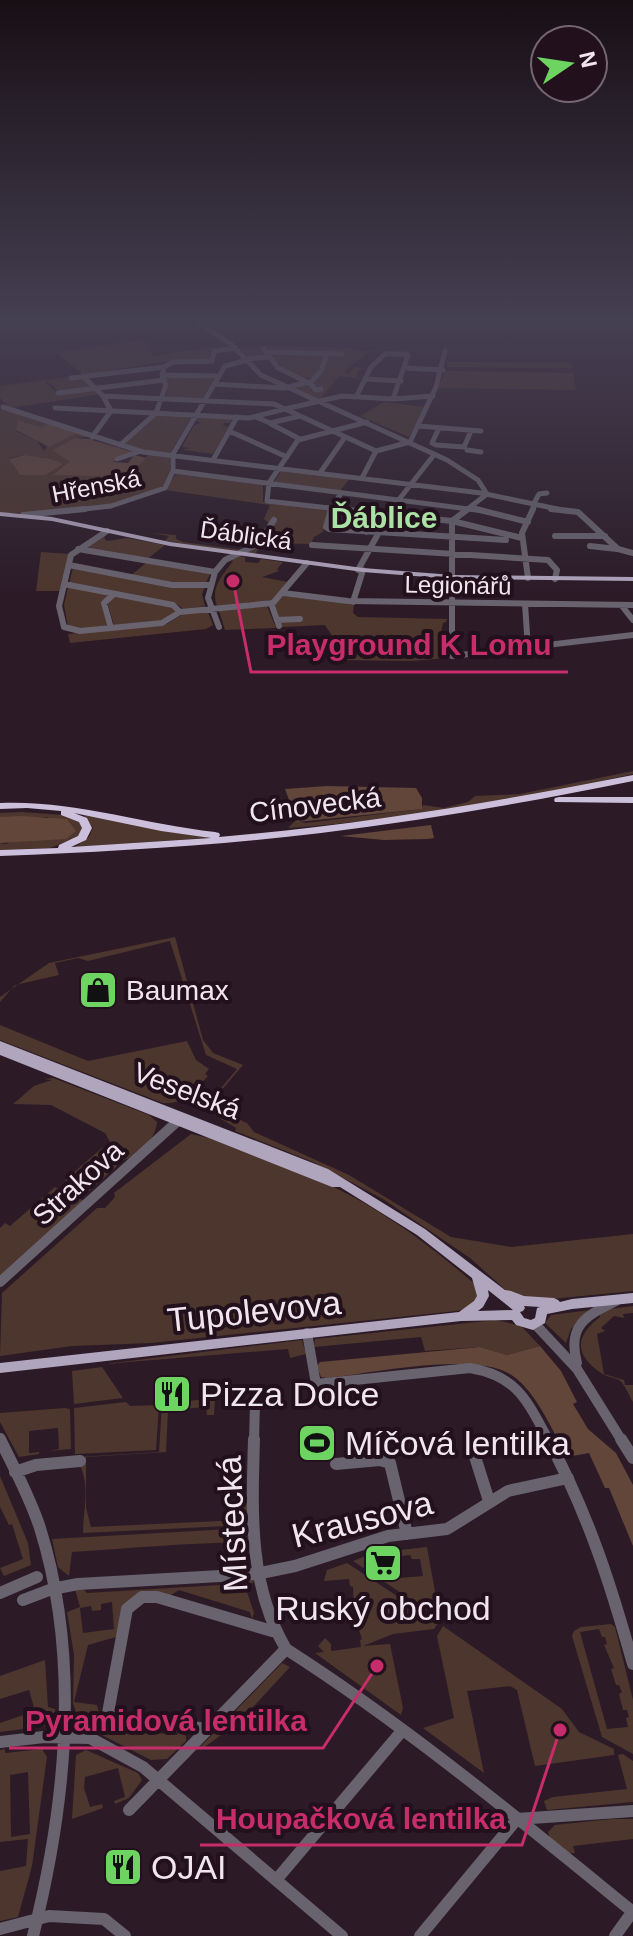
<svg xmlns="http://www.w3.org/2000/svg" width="633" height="1936" viewBox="0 0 633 1936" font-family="Arial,sans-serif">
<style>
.green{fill:#4d362d;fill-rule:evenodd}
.forest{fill:#62463a}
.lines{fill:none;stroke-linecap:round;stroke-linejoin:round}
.minor-far3{stroke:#68636e;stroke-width:5}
.minor-far2{stroke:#68636e;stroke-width:6}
.minor-far1{stroke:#68636e;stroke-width:10}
.minor{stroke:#68636e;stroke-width:12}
.major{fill:#afa5bd;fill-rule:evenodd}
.highway{fill:#ccbfdc;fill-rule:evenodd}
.labels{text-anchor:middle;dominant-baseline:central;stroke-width:8;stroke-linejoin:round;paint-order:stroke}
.far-street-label{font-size:24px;fill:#f2e6ee;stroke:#22111d}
.street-label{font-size:28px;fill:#f2e6ee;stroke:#22111d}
.poi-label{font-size:28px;fill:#f2e6ee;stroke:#22111d;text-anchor:start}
.far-district-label{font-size:30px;font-weight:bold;fill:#abe1a4;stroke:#22111d}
.near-street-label{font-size:34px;fill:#f2e6ee;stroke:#22111d}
.near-poi-label{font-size:34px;fill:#f2e6ee;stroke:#22111d;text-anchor:start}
.leader{fill:none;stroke:#c72d6a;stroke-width:3}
.callout-dot{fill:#c72d6a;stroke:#22111d;stroke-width:3}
.callout-label{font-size:30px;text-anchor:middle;font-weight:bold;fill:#c72d6a;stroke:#22111d;stroke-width:8;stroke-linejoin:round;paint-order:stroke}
</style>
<rect width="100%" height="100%" fill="#2c1b27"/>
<path class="green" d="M144 340 153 356 212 347 213 360 163 362 83 375 56 352Z
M265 346 352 348 361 351 443 350 368 352 344 372 348 374 355 367 367 368 360 369 356 376 362 379 339 376 320 399 293 387 307 384 313 388 310 391 322 389 314 384 329 355 343 354 321 353 325 355 314 378C294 377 281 370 270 354L319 353 269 351 266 348 262 349 266 356 249 358 240 348Z
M447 362 571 363 572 368 447 367Z
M445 371 573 373 576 390 438 388Z
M69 377H82L93 387 59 392 47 381 45 382 58 394 94 389 100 394 10 408 0 398V386Z
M164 377 170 376 215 377 202 399 166 397 169 382Z
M384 402 425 407 409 437 360 416Z
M7 408 34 416 48 425 41 427 18 420 16 431 37 441 44 451 47 447 40 442 49 447 78 432 89 437 74 438 54 450 69 462 53 474 132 477 134 470 149 454 170 456C169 465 173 476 165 485 142 507 33 514 0 513V409ZM24 455 52 459 62 464 46 475H20L9 458Z
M157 414 192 416 170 453 140 450 124 444Z
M198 416 232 418 230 423H224L223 426 228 427 213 454 182 450 190 448 182 447 194 425 201 423 196 421Z
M282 470 350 478 340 491 274 482Z
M176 474 263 484V502L328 510 323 532 314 537 311 544 265 543 254 554 165 541 169 536 151 533 176 535V539L183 542 242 550 250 547 246 544 256 543 269 523 264 519 270 505 165 490Z
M107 534 104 538 107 541 127 538 165 545 146 560 83 549Z
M41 552 69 554 60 591H36Z
M238 556 245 557V562L258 563 261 559 283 562 277 569 279 571 262 577 288 582 273 600 217 606C210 587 223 575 233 561L231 560Z
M146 563 210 574 206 583 173 584 130 576Z
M73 568 171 586 205 587 202 594 205 606 183 609 178 605 69 584Z
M68 587 110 595 101 602 108 625 82 629 68 627 64 605Z
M115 596 173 606 177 611 164 620 114 625 107 602Z
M283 596 354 604 353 613 358 617 447 619 446 622 443 623 440 638 446 639 445 658 413 661 339 660 341 643H337L325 625 282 627 274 605Z
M267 606 276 628 225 630 219 611Z
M204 611 208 612 213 625 206 629 70 643 68 634 167 624 183 614Z
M633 771V774C520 800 403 820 288 828L295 821 306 823 421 809 423 805 444 808 468 802 475 796 520 794Z
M21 812 65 815 83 823 82 836 50 848 0 850V843L6 844 49 817H0V813Z
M83 815 207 837V838L75 847 89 837 93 828Z
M175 937 203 1040 213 1053 243 1065 220 1092V1101L233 1117 247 1123 254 1132 349 1175 451 1237 511 1247 633 1234V1291L541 1300 508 1292 470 1258 383 1199 313 1162 235 1131 236 1128 211 1113V1100L237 1069 206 1055 170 941 88 961 78 958 55 963 59 975 15 985 0 1002V997L49 963Z
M0 1025 88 1061 187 1041 196 1060 209 1069 205 1074 208 1076C195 1090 184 1105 163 1103L0 1040Z
M53 1078 149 1115 157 1122C156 1138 139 1157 123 1160L119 1158 105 1133 51 1105 13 1104 34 1086 52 1080 43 1079Z
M191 1134 209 1138C249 1154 290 1168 329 1185 382 1209 432 1247 476 1285L478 1300 466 1309 456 1311 151 1343 72 1346 0 1356 2 1293 97 1208H105L115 1197 114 1193Z
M102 1148 117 1166 89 1191 65 1180Z
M55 1187 84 1201 0 1277V1228L5 1223 10 1226Z
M633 1306V1313L623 1314 624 1318 614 1316 601 1328 605 1331 597 1334 604 1374 624 1380 625 1385H633V1402C629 1396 625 1384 619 1380 614 1377 606 1377 601 1373 573 1354 576 1335 600 1317L599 1313 609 1309Z
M591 1310 571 1329 566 1343 545 1323 551 1315Z
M496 1320 521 1326 540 1346 507 1355 480 1347 425 1351 421 1337 314 1347 315 1339Z
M302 1340 306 1354 290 1358 288 1349 104 1364Z
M102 1367 123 1398 74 1404 72 1371Z
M215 1398 214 1415H207L206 1407 168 1410 166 1452 86 1457V1508L91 1527 241 1520V1510H230V1500L248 1501V1525L83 1533C83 1507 92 1483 76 1458L78 1457 159 1452 162 1404Z
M126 1402 130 1406 159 1405 156 1450 75 1454 74 1408Z
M65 1408 70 1409 71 1449 49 1451 59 1449 58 1428 29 1431V1453L39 1452V1454L19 1457 0 1422V1413Z
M303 1443a14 14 0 1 1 28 0a14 14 0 1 1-28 0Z
M0 1476 28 1543 31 1565 4 1576 0 1568 23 1559 12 1524 9 1525 0 1507Z
M248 1528 247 1542C188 1543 132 1548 72 1552L69 1576 58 1567 52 1539Z
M427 1547 440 1619 353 1561 373 1553ZM410 1555 412 1559H420L423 1576 389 1579V1575H380L378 1559Z
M347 1563 438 1623 434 1629 393 1634 363 1646 390 1644 403 1708 401 1715 315 1653 324 1652 318 1646 325 1638 331 1644V1651L361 1647 360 1640 362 1639 357 1624V1609H354L353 1587 350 1586 349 1579 324 1581 327 1570Z
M250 1578 254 1582 245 1586 254 1613 252 1619 250 1612 179 1590 171 1595 140 1596 116 1637 88 1645 74 1702 97 1705 101 1720 128 1727V1730L177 1735 179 1731 186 1736V1741L167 1759 151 1760 94 1731 78 1718 73 1703 74 1655 67 1612 80 1607 75 1589 82 1588 87 1593 236 1584ZM112 1602 114 1629 83 1633 80 1608 91 1606 92 1611 101 1610V1604Z
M611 1624 615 1627 633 1700V1754L602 1737 572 1636 574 1631 581 1627ZM599 1629 602 1637H605L607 1644 604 1645 614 1668 611 1669 616 1685H619L622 1692 619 1694 623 1710H627L629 1717 626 1718 628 1727 607 1729 580 1632Z
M443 1626 562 1709 579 1732 614 1749V1755L535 1766 517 1690 510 1686 467 1691 484 1773 423 1728 454 1718 437 1636Z
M45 1660 48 1707 55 1709 56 1716 47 1726 0 1732V1723L35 1711 29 1690 0 1699V1676Z
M282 1663 290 1667 240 1721 202 1749 200 1747Z
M5 1749V1753L42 1749 47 1757 32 1866 18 1917 0 1921V1871L26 1866 28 1839 0 1842V1750ZM28 1772 30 1834 11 1837 10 1775Z
M86 1750 138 1773 142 1780 129 1798 115 1804 114 1801 125 1797 118 1768 85 1777 84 1788 90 1807 102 1804 103 1808 72 1819 76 1755Z
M623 1754 633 1761V1802L547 1810 544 1801 553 1797 627 1789 618 1755Z
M612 1819H633V1839L573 1846 575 1853H569L551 1842 548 1832 555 1825Z"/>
<path class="forest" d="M35 418 77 433 49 447 16 430 18 420 41 427 47 425Z
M74 438 89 439 133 452 116 459 114 462 128 463 134 455 146 458 134 470 133 477 52 475 69 462 53 450Z
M25 455 52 459 63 464 46 475H20L9 459Z
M327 786 416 788 422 798V809L297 822 285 789Z
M21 816 67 819 76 831 66 839 0 843V817Z
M431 825 434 838 427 839 384 840 341 836Z
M540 1346 561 1371 577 1402 573 1404 588 1429 616 1453 633 1485V1546L609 1488H605L589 1453 567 1457C553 1432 537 1393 513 1376 477 1350 369 1374 327 1378L321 1377 317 1366 320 1362 480 1347 507 1355Z"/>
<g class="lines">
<path class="minor-far3" d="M198 323 231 344 261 375 447 460 478 480 487 494
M264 349 278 368 309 383
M266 352 342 354
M247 359 269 357
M406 368 443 370
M162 375 219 376
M83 376 103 396 111 411 92 437
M71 378 164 367 173 362 212 361 214 351 236 348
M365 379 401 381
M214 384 284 388 308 382
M321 389 316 390 310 383 321 371 327 354
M58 393 164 380
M103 396 274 404 285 409 342 396 393 399 433 396
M356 397 371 367 385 354H405L408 355 393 399
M3 407 143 452 481 493 567 511
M55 408 249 418 285 409 376 451
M256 417 270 423 300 416
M271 424 300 439
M418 426 481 431
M439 428 432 443 436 445 464 447 471 431
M229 431 287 457
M410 442 436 387 445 351
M120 445 156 413 166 385 162 375 164 367
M467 450 481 452
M117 459 138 452
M213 460 237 417
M173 471 484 511
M320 473 345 437
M362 478 376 451 410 442
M533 505 539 494 547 493
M66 511 111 506 165 488 173 471V454L225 366 244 361
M330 511 341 493
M356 511 267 501 269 483 298 440 367 422
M390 511 433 456
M465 511 487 494
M532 511 535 505"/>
<path class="minor-far2" d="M331 509 326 527 329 529 506 540
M338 509 452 521 522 538
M476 509 528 522
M551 509 578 512 618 549 633 553
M387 514 391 509
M23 515 85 509
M452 521V656L633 635
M452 521 468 509
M107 531 71 555 59 606 64 627 80 631 162 623 180 612 273 603 307 563
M366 532 377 513
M555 536H605
M312 545 548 560 557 570 555 579
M590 546 617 549
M78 549 215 572
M69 565 172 585H211
M358 570 378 534
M528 578 522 533 533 509
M64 584 173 605 180 612
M283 593 348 601 633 605
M353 602 363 570
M271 603 279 626
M525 604 528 648
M622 606 633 620
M277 620 300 619
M219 627 208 598 215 572 225 560 258 544 274 520
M111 628 104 603 114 594"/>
<path class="minor-far1" d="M0 1282 180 1119
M535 1324 577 1369 622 1441
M307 1333 316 1384 470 1368C518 1376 527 1401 549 1441
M577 1363C567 1326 585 1316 616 1301
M0 1438 1 1441
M254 1441 255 1404"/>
<path class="minor" d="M0 1439C14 1468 30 1497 40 1528 81 1659 66 1805 33 1936
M548 1439C588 1514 610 1582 633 1664
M621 1439 633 1458
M471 1444 489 1501
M336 1464 380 1460 390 1463 407 1534
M15 1472 36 1465 80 1461
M0 1593 37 1577
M23 1600 52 1589 78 1584 256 1574 295 1566 388 1536 447 1529 508 1491 568 1478
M286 1649C408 1727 521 1821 633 1912
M208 1729 114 1718 108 1713 127 1609 142 1597H157L272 1631
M0 1742 44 1737 90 1738 143 1767 342 1936
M129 1810 286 1649C248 1585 252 1511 254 1439
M277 1879 401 1732
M0 1929 49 1916 104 1919 125 1936
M420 1936 517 1819 633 1811
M615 1936 633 1911"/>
<path class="major" d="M0 512 52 517 170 542 363 568 453 575 633 577V581L453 579 363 572 170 546 52 521 0 516Z
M0 1041 328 1169 425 1229 505 1290 511 1291 524 1296 554 1298 558 1300 560 1302 572 1299 633 1293V1303L572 1309 547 1314 545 1323 533 1330 516 1325 512 1320 461 1321 0 1373V1363L459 1312 474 1301 477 1296 472 1278 417 1235 340 1187H332L0 1055ZM488 1290 513 1310 478 1311 483 1307 489 1296ZM524 1306 540 1307 537 1308 535 1318 531 1320 524 1318 520 1312 523 1311 525 1308Z"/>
<path class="highway" d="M633 775V781C530 802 426 820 321 833 215 846 107 852 0 856V850L58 848 59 845 78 836 82 828 79 822 61 815V811L27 808 0 809V803C73 800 143 824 215 832L219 833 220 835 219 837C358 825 496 802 633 775ZM74 813 161 831 211 838 71 847 86 840 92 828 87 818Z
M559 797H633V803L555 802 554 800 555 798Z"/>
</g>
<linearGradient id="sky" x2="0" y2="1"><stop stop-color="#180f15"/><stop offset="0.54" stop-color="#453f52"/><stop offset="1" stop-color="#453f52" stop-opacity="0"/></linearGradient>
<rect width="633" height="594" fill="url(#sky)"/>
<defs>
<g id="shop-square" transform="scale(2)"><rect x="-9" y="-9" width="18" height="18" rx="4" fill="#6dd361" stroke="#22111d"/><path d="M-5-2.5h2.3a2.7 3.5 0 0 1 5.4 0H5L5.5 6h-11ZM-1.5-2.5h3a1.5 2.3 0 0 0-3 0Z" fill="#111"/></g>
<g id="restaurant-square" transform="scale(2)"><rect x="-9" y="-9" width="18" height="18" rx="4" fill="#6dd361" stroke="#22111d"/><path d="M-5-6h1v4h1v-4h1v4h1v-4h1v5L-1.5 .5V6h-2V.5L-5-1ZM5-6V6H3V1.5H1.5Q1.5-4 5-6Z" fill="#111"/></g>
<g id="stadium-square" transform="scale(2)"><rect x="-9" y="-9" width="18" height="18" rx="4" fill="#6dd361" stroke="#22111d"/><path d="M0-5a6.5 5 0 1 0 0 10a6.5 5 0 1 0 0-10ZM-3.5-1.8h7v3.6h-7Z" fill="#111"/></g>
<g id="supermarket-square" transform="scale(2)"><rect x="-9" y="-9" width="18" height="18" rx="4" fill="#6dd361" stroke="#22111d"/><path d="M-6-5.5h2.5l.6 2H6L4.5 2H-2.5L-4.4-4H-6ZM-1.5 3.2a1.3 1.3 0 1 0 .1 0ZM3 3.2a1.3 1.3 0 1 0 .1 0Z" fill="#111"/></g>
</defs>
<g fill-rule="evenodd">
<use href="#shop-square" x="98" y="990"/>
<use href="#restaurant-square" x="172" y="1394"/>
<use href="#stadium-square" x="317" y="1443"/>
<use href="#supermarket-square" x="383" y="1563"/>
<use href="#restaurant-square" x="123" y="1867"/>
</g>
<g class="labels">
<g class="far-street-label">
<text transform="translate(96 486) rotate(-11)">Hřenská</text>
<text transform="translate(246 535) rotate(8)">Ďáblická</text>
<text transform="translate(458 585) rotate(1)">Legionářů</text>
</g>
<g class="street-label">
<text transform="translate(315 805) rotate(-7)">Cínovecká</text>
<text transform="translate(187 1091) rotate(21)">Veselská</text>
<text transform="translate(78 1183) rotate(-42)">Strakova</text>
</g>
<g class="poi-label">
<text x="126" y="990">Baumax</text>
</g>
<g class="far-district-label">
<text x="384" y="517">Ďáblice</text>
</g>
<g class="near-street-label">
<text transform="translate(254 1311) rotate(-6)">Tupolevova</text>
<text transform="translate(362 1519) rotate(-14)">Krausova</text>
<text transform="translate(232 1524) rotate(-93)">Místecká</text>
</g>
<g class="near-poi-label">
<text x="200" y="1394">Pizza Dolce</text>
<text x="345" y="1443">Míčová lentilka</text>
<text x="383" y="1608" text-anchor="middle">Ruský obchod</text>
<text x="151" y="1867">OJAI</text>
</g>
</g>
<path class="leader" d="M233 581L251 672H568M377 1666L323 1748H9M560 1730L522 1845H200"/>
<g class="callout-dot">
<circle cx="233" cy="581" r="8"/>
<circle cx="377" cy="1666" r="8"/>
<circle cx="560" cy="1730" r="8"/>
</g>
<g class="callout-label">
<text x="409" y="655">Playground K Lomu</text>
<text x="166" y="1731">Pyramidová lentilka</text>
<text x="361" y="1829">Houpačková lentilka</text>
</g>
<g transform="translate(569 64) rotate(77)"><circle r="38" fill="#22111d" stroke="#756671" stroke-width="2"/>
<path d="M0-6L14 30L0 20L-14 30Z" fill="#6dd361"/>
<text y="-12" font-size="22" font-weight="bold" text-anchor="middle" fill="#f2e6ee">N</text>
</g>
</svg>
